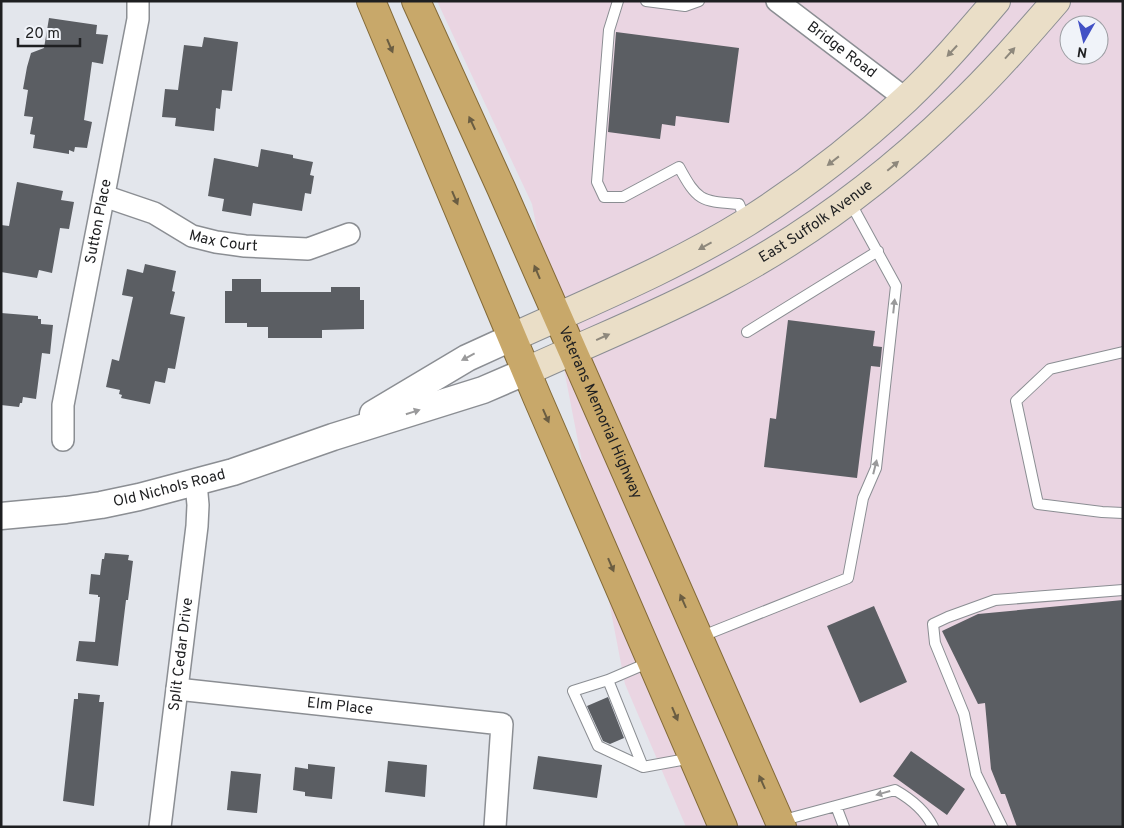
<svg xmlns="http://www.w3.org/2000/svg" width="1124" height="828" viewBox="0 0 1124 828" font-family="Overpass,sans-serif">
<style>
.industrial{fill:#ead5e2;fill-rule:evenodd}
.building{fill:#5b5e63}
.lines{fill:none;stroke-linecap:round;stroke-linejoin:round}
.service-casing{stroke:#8b8e93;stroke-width:12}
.minor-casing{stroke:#8b8e93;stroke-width:24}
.tertiary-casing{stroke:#8b8e93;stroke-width:29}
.secondary-casing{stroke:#8b8e93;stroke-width:30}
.trunk-casing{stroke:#836a38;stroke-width:30}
.service{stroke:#fff;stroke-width:10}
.minor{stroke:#fff;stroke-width:21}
.tertiary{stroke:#fff;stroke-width:26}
.secondary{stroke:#eadec7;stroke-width:28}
.trunk{stroke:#c8a86a;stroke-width:28}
.oneway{fill:#6a5d42}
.oneway2{fill:#8e887c}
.oneway3{fill:#9a9a9b}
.labels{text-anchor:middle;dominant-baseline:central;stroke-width:5;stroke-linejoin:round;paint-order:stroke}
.street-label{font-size:15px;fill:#1e1f21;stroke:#f0f3f9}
</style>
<rect width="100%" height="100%" fill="#e3e6ec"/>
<path class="industrial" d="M437 1H1123V827H686L625 684 532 204ZM1069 25H1099V55H1069Z"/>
<path class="building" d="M49 18 97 25 96 34 108 35 103 64 92 62 84 120 92 122 87 148 75 147 74 152 69 150V154L33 148 35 135 30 134 33 117 24 116 28 90 23 89 27 67 31 53 44 48Z
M616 32 739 48 729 123 676 116 675 126 662 124 660 139 608 132Z
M204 37 238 42 232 91 222 90 220 109 216 108 214 131 175 126 176 118 162 117 165 89 178 90 184 45 202 47Z
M261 149 293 155V158L313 162 310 175 314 176 311 194 305 193 302 211 253 203 251 216 222 211 224 199 208 196 214 158 258 167Z
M17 182 63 191 61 200 74 202 69 229 60 228 52 273 39 270 37 278 1 272V225L9 226Z
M145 264 176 271 172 291 175 292 170 314 185 317 175 369 168 368 165 383 155 381 150 404 121 398 122 395 119 394 120 390 106 387 112 359 119 361 133 297 122 295 127 269 143 273Z
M232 279H261V292H331V287H360V300H364V329L322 330V338H268V327H247V323H225V291H232Z
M1 313 38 316V319H41V324L53 325 50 354 42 353 36 399 23 397 22 403H20L19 407 1 405Z
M788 320 875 331 873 346 882 347 880 367 871 366 857 478 764 467 770 418 776 419Z
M105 553 129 555 128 560 133 561 128 600H126L118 666 76 661 79 641 95 642 100 597H98V595L89 594 91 574 100 575 102 559H104Z
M1123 600V827H1017L1005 794H1001L991 769 985 703 978 704 942 631 978 614Z
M874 606 907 682 860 703 827 626Z
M78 693 100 695 99 702H104L94 806 63 801 74 699H78Z
M608 697 624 738 610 744 603 741 587 706Z
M911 751 965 789 947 815 893 776Z
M538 756 602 765 597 798 533 789Z
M388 761 427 765 425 797 385 792Z
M308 764 335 767 332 799 305 796V792L293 790 295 767 308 769Z
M231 771 261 774 257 813 227 810Z"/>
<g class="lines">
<g class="service-casing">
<path id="service" d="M618 1 609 30 597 182 604 197H623L679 167C698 202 701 201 739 204L746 221
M646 1 685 6 699 1
M747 332 878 251
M1123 352 1050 369 1016 401 1038 504 1102 512 1123 513
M700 637 848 578 863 498 876 468 896 286 850 202
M650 662 608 680 573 691 598 746 643 767 692 758
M608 680 643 767
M836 806 844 827
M780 821 895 790C911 799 925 810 933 827
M1002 827 976 774 964 714 935 643 933 624 948 617 995 600 1123 590"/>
</g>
<g class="minor-casing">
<g id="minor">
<path id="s1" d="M777 1 906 99"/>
<path id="s2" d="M104 196 154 213 192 236 216 242 245 246 308 249 349 234"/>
<path id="s3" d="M63 440V405L138 19V1"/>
<path id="s4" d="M177 689 502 724 495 827"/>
<path id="s5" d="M160 827 197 526 198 505 196 483"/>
</g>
</g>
<g class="tertiary-casing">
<g id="tertiary">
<path d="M373 414 467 358 513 337"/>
<path id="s6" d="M1 516 66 510 101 505 139 497 233 472 333 437 483 390 527 371"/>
</g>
</g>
<g class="secondary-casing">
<g id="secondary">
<path d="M513 337C592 301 673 268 747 222 804 186 858 144 906 99 938 69 967 35 996 1"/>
<path id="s7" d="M527 371C592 341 659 315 722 281 807 236 887 176 956 109 992 75 1024 38 1056 1"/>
</g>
</g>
<g class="trunk-casing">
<g id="trunk">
<path d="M371 1 537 397 723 827"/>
<path id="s8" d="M416 1 501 188 782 827"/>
</g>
</g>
<use href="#service" class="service"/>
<use href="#minor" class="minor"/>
<use href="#tertiary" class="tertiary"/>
<use href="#secondary" class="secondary"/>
<use href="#trunk" class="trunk"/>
</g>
<defs><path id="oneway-solid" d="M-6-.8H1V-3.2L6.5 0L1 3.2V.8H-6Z" transform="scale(1.25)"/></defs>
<g class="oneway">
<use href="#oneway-solid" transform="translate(390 46) rotate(67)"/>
<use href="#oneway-solid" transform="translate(472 123) rotate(-115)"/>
<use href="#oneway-solid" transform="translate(455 198) rotate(67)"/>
<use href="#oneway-solid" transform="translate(537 272) rotate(-113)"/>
<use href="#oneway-solid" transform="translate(546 416) rotate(66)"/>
<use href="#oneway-solid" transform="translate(611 565) rotate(67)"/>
<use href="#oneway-solid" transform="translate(683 601) rotate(-114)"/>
<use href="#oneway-solid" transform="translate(675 714) rotate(67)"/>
<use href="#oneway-solid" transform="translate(762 782) rotate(-114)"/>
</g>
<g class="oneway2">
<use href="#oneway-solid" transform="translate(952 51) rotate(133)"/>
<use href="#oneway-solid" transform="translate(1010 53) rotate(-48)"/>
<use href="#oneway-solid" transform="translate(833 161) rotate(142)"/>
<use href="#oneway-solid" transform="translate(893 166) rotate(-40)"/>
<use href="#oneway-solid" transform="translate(705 246) rotate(151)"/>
<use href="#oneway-solid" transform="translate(603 337) rotate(-24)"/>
</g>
<g class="oneway3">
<use href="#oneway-solid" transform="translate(894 306) rotate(-84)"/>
<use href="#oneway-solid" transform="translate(468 357) rotate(152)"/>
<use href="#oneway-solid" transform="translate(413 412) rotate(-18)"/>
<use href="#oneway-solid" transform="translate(875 467) rotate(-76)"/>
<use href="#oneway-solid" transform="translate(883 793) rotate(164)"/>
</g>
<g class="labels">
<g class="street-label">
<text stroke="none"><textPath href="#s1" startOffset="81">Bridge Road</textPath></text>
<text stroke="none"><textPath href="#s3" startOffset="222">Sutton Place</textPath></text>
<text stroke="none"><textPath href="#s7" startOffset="326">East Suffolk Avenue</textPath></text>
<text stroke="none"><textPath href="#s2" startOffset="129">Max Court</textPath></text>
<text stroke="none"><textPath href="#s8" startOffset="451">Veterans Memorial Highway</textPath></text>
<text stroke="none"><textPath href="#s6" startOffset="171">Old Nichols Road</textPath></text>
<text stroke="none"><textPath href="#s5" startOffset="174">Split Cedar Drive</textPath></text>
<text stroke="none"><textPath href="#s4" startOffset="164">Elm Place</textPath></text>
</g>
</g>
<rect width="1124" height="828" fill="none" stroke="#1e1f21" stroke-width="5"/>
<g transform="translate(1084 40) rotate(188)"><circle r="24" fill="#f0f3f9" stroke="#9c9ea3"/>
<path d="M0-4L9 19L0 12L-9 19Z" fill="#4251c5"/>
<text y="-8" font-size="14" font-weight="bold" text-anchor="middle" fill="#1e1f21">N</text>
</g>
<path d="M18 38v8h62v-8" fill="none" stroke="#1e1f21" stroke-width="2.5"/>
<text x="25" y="38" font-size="15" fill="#1e1f21" stroke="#f0f3f9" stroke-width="4" paint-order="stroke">20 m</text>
</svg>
